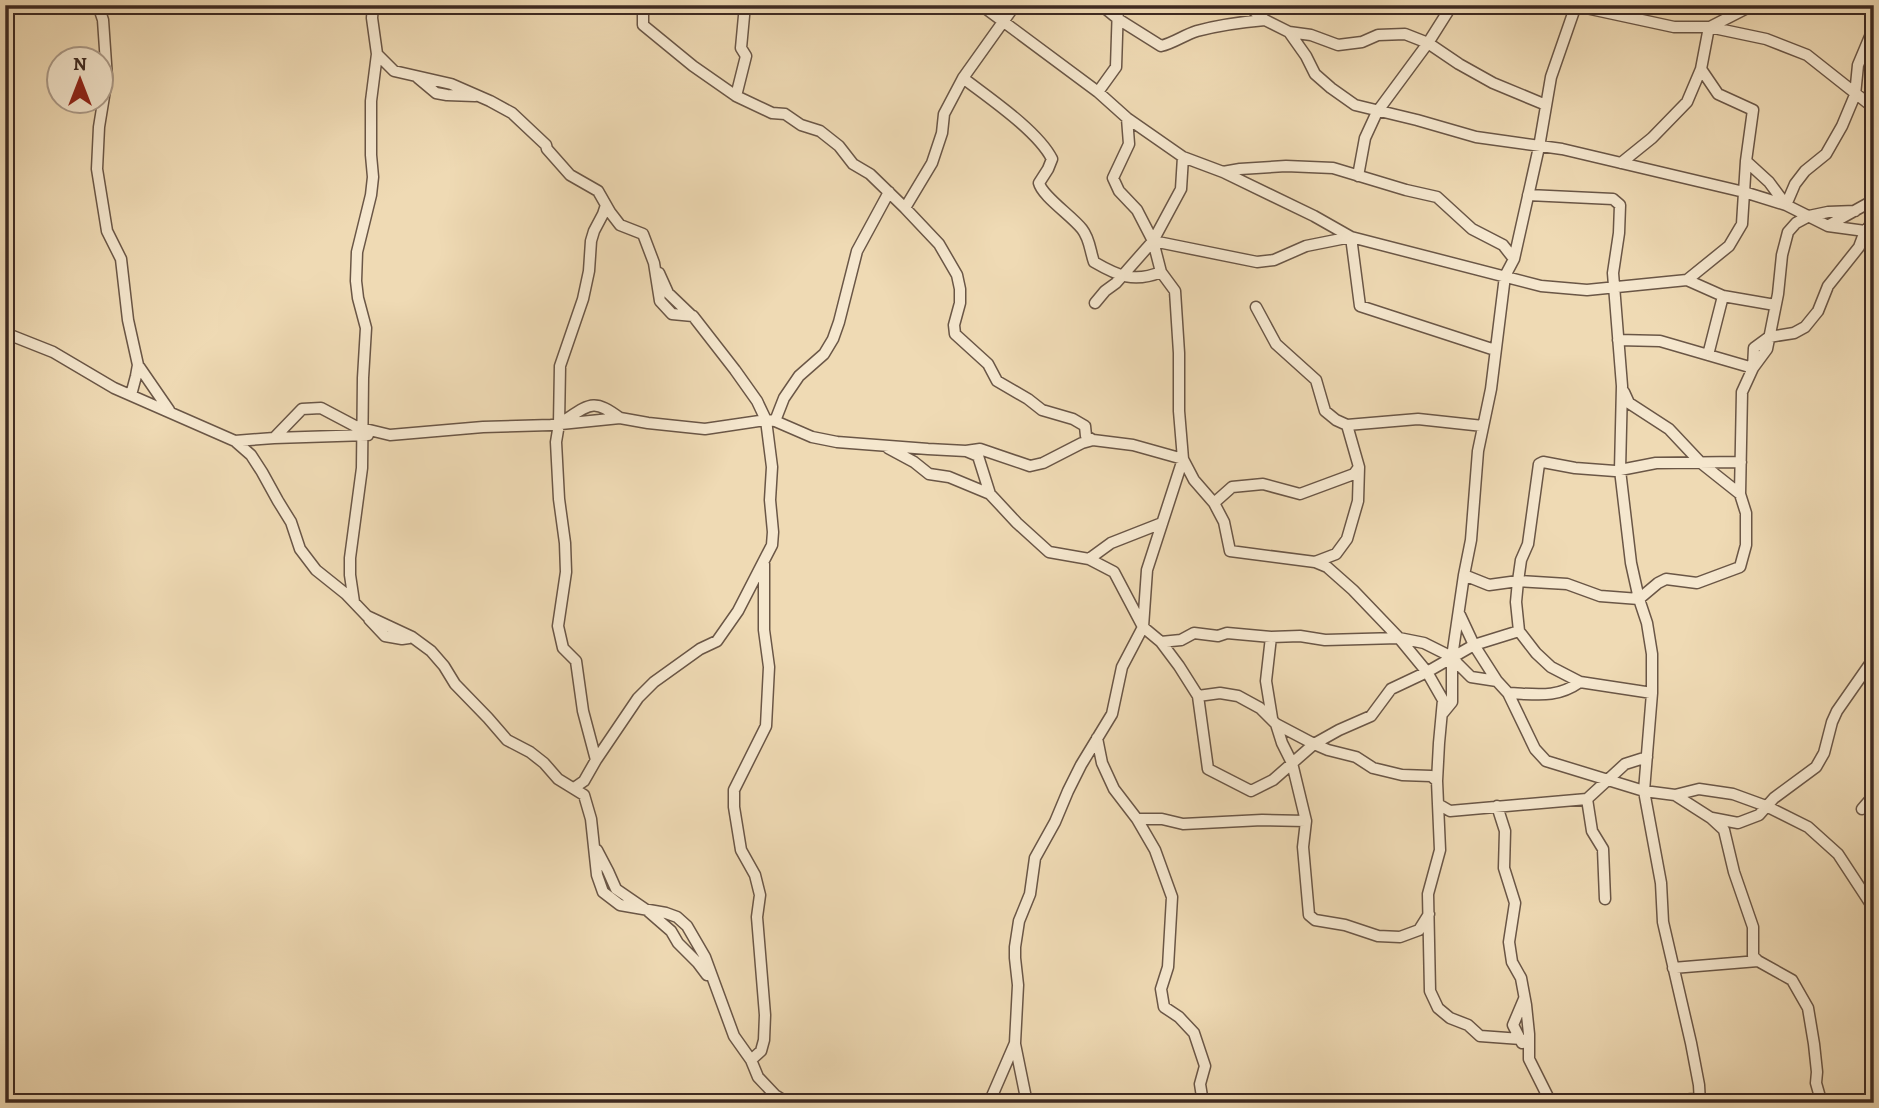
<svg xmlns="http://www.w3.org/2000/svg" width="1879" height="1108" viewBox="0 0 1879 1108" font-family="Alegreya,serif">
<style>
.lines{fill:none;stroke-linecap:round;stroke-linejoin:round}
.minor-casing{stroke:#6a5646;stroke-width:13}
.minor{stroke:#f5e7ce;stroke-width:10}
</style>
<rect width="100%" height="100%" fill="#efdab4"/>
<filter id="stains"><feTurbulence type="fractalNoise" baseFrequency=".00286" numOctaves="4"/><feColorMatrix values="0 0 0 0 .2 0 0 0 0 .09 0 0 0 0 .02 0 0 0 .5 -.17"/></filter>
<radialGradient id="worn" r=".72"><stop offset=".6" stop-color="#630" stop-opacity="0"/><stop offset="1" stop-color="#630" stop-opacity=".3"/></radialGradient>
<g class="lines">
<g class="minor-casing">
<path id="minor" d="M98 5 103 20 107 78 99 127 97 169 107 231 121 259 128 320 138 365 136 376 131 395
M373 5 372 18 377 54 394 71 451 84 490 101 512 113 546 145 547 149 570 175 598 191 610 212 620 225 643 234 654 263 660 301 672 314 693 316 735 370 757 401 766 420 772 467 770 500 773 532 772 545 738 611 717 641 700 649 654 682 638 698 596 760 584 781 574 788
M643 5V25L693 66 736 96
M745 5 741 48 746 56 736 96 772 113 785 114 801 125 820 131 839 146 853 164 870 174 905 208 939 244 957 275 960 289V303L954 325 955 334 988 364 997 381 1028 399 1042 410 1073 419 1085 426 1086 436 1093 440
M981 5 1098 92 1127 118 1183 157 1181 189 1153 241 1161 272 1175 291 1179 353V411L1183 459 1194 480 1214 503 1232 487 1263 484 1300 494 1354 474 1359 467
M1101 5 1118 19 1161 46C1174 43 1184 35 1197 31 1219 25 1242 22 1265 20
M1247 5 1265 20 1289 32 1311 35 1338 45 1362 42 1378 35 1405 34 1428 43 1459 64 1493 83 1546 105
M1572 5 1674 27H1709L1766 39 1807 55 1874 108
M1710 27 1753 5
M1289 32 1306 56 1315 74 1331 88 1355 105 1417 120 1476 137 1562 149 1744 192 1786 205 1828 226 1865 231 1874 235
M1701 69 1718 94 1753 110 1746 161 1769 182 1786 205
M418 78 436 93 447 95 475 96
M963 78C989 98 1038 131 1052 159L1048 169 1039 183C1042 196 1072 216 1082 229 1090 239 1090 251 1094 262 1118 276 1134 283 1161 272
M1098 92 1116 67 1118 5
M1127 118 1129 144 1113 178 1119 191 1137 210 1153 241 1257 262 1274 260 1306 246 1351 237
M1183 157 1223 172 1314 216 1351 237 1541 286 1587 290 1687 280 1729 246 1742 224 1746 161
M1621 163 1652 138 1687 102 1701 69 1709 27
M1223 172 1240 169 1286 166 1333 168 1406 190 1437 197 1472 229 1503 245 1514 259
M1358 176 1365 138 1377 112 1428 43 1452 5
M1528 195 1613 199 1620 205 1619 233 1613 273 1622 386 1620 470 1631 563 1639 599 1647 623 1652 654V693L1644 791 1661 883 1663 922 1691 1043 1699 1085 1700 1103
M1786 205 1795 184 1805 171 1826 154 1842 126 1855 95 1858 65 1874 27
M905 208 932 163 942 133 944 114 963 78 1015 5
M1829 225 1874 200
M1351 237 1360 306 1495 350
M659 273 668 293 692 316
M1687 280 1723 296 1775 305
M1095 303 1105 291 1116 283 1153 241
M1256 307 1276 344 1316 380 1325 411 1336 420 1347 425 1359 467 1358 501 1347 539 1336 554 1315 562
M5 333 53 352 114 388 235 441 274 438 302 409 321 408 357 427 390 435 483 427 551 425 620 418 648 423 705 429 766 420 775 421 812 437 837 442 928 449 966 451 980 449 1030 466 1043 463 1082 443 1093 440 1133 445 1183 459
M1618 340 1660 341 1753 368 1754 348 1769 337 1794 333 1805 327 1818 311 1828 286 1859 247 1865 231 1874 221
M1708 355 1723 296
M138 365 169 410
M1624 392 1629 403 1669 429 1701 463 1740 494
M775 421 784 398 799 376 824 354 833 339 839 322 857 251 889 192
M562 422C590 404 593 398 620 418
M1347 425 1418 419 1483 426
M274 438 368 435
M235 441 251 455 262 472 278 501 291 522 300 549 316 570 346 594 367 616 412 637 431 651 444 666 455 684 488 718 507 740 530 752 544 763 558 779 584 795 591 819 597 875 603 892 620 905 666 913 677 917 687 926 705 957 734 1036 751 1060 758 1077 775 1095 788 1103
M888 448 914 462 929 474 949 477 990 494
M966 451 978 456 990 494 1017 523 1049 552 1089 559 1114 572 1143 627 1161 642 1179 666 1198 696 1208 769 1251 791 1273 780 1314 744 1339 730 1371 716 1391 689 1427 672 1474 645 1519 631
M1214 503 1224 522 1230 551 1315 562 1327 567 1353 590 1399 638 1427 672 1443 700 1439 743 1437 781
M1089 559 1111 543 1162 523
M1464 575 1489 585 1518 581 1567 584 1600 596 1639 599 1658 583 1666 579 1697 583 1740 567 1746 545V513L1740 494 1742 392 1753 368 1767 349 1778 294 1782 255 1788 232 1796 223 1809 216 1828 212 1855 211
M354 602 350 575V558L362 468 363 378 366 328 358 298 356 281 357 252 371 195 373 177 371 155V101L377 54
M1460 615 1474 645 1497 681
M369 619 385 636 402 639 409 638
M1271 637 1266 681 1272 718
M1161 642 1181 640 1194 633 1218 636 1227 633 1271 637 1300 636 1325 640 1399 638 1424 643 1452 657 1458 664 1471 677 1497 681 1508 693 1535 749 1546 761 1644 791 1675 795 1699 789 1733 794 1766 806 1808 827 1838 854 1874 909
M1580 682 1551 667 1536 653 1519 631 1516 602 1518 581 1521 560 1528 544 1539 464 1543 462 1575 468 1615 471 1656 463 1741 462
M1508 693C1536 694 1556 699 1580 682L1652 693
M1198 696 1220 693 1238 696 1260 708 1276 724 1282 743 1292 763 1306 821 1303 847 1309 915 1315 920 1345 925 1378 936 1400 937 1419 930 1429 914
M1443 713 1452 702V657L1464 575 1471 540 1478 451 1491 389 1505 276 1514 259 1539 147 1551 77 1576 5
M1276 724 1314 744 1328 750 1356 757 1373 768 1402 775 1431 776 1437 781 1440 850 1428 894 1430 991 1438 1008 1450 1018 1468 1025 1480 1036 1521 1039
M1097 738 1102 763 1114 789 1137 819 1155 850 1172 897 1168 967 1161 989 1164 1007 1179 1017 1194 1033 1205 1066 1200 1084 1203 1103
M596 760 583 711 576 661 563 648 558 626 566 572 565 543 559 499 556 442 559 424 560 366 583 299 589 271 591 241 594 231 603 214 606 205
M1675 795 1711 818 1724 830 1734 872 1753 927V956L1758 961 1792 980 1808 1008 1814 1044 1817 1072 1816 1083 1820 1097 1828 1103
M1587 799 1592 831 1603 849 1605 899
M1438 804 1450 811 1587 799 1625 764 1647 757
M1497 806 1505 831 1504 868 1515 903 1509 942 1512 962 1521 978 1526 1005 1529 1034V1059L1551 1103
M1862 809 1874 795
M1712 818 1738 823 1759 815 1774 798 1816 767 1824 753 1832 722 1837 711 1874 658
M1137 819H1162L1183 824 1262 820 1306 821
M597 850 608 871 616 889 648 911 671 931 678 943 698 963 707 975
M1673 968 1758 961
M1522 1043 1513 1025 1524 999
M1015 1044 1027 1103
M751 1060 761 1051 764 1040 765 1015 757 917 760 895 755 875 741 850 734 807V790L766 726 769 667 764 630V564
M989 1103 1015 1043 1018 985 1015 958V947L1019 921 1030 894 1035 858 1055 822 1068 791 1081 765 1112 714 1122 667 1143 627 1147 570 1183 459
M1662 1103 1700 1098"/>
</g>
<use href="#minor" class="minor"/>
</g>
<rect width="1879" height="1108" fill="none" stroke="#efdab4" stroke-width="28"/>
<rect x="7" y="7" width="1865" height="1094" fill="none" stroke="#3e2a22" stroke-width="3.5"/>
<rect x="14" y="14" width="1851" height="1080" fill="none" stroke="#3e2a22" stroke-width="2"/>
<g transform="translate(80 80)"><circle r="33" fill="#f5e7ce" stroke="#ac9b89" stroke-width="2"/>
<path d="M0-5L12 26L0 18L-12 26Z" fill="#8f2418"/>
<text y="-10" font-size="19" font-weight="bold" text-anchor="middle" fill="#3e2a22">N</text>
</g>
<rect width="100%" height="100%" filter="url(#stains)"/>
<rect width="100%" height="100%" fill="url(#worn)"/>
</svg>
